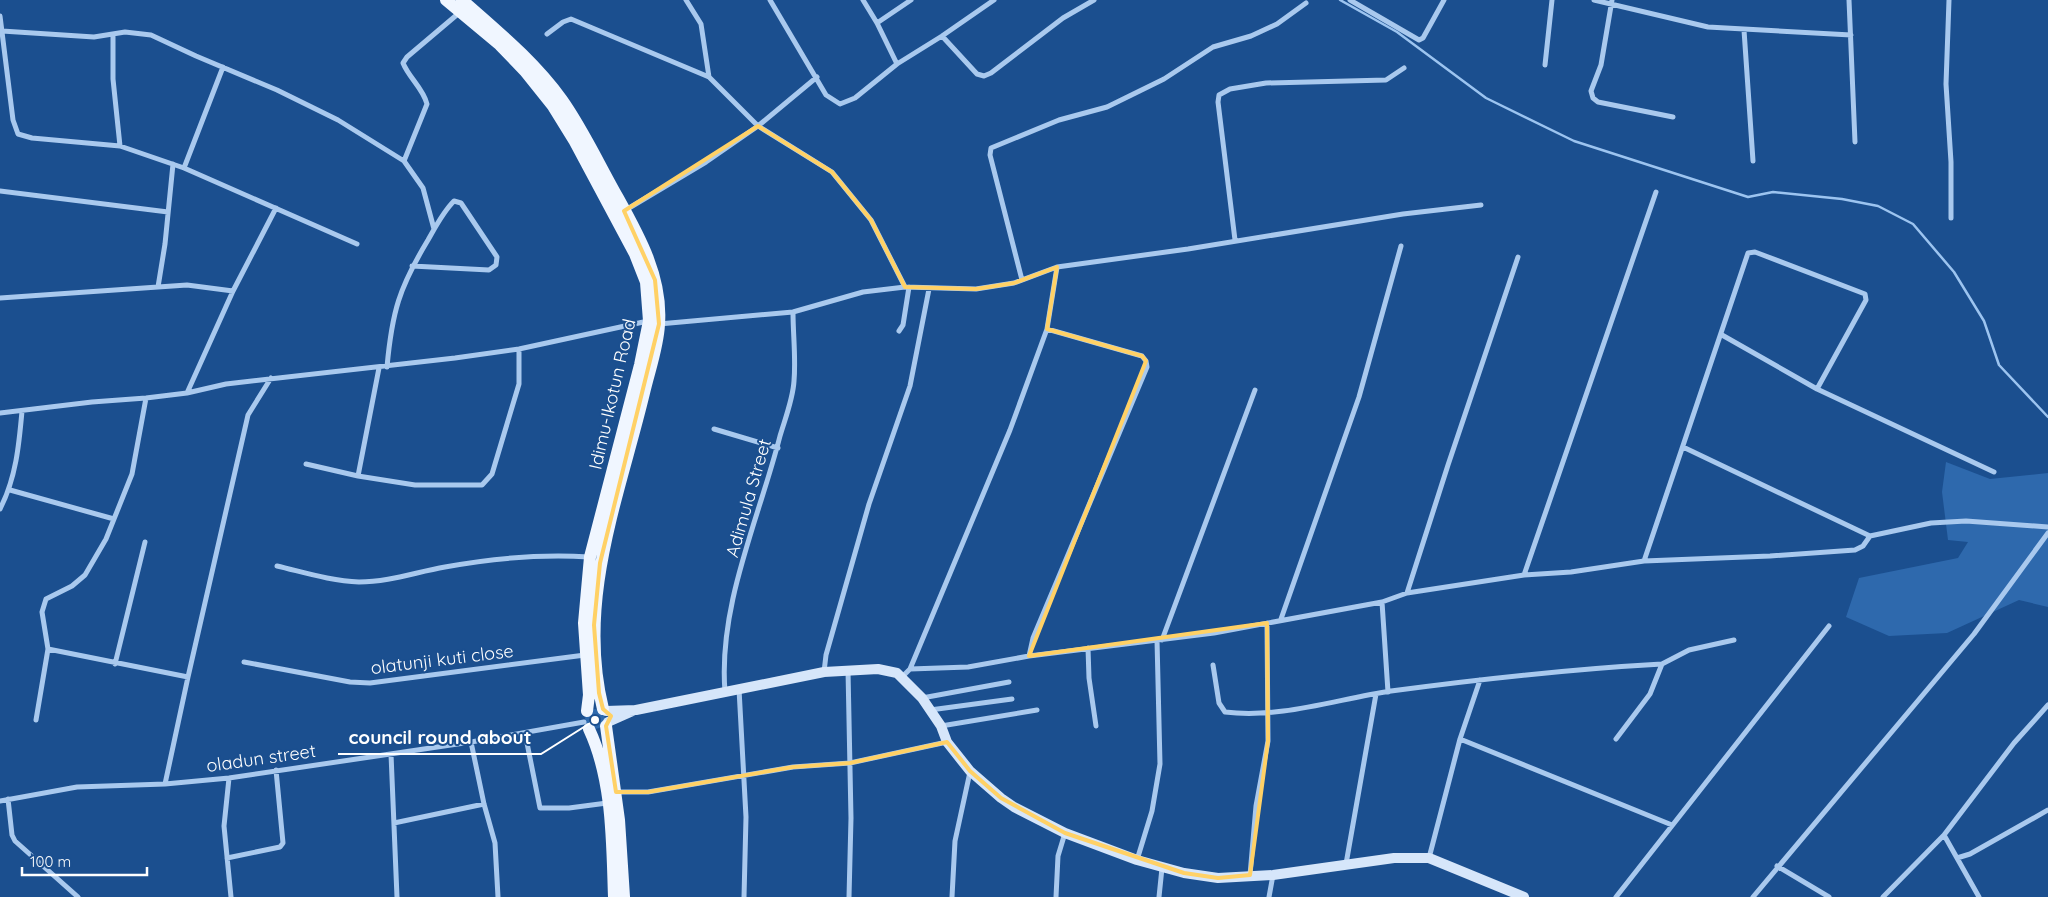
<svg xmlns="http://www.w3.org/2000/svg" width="2048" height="897" viewBox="0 0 2048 897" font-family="Quicksand,sans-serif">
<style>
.green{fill:#2e69ad}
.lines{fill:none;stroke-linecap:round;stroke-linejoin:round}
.stream{stroke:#9cc4f0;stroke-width:2.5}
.street{stroke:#a9c9ee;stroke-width:5}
.secondary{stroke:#d6e6fa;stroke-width:10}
.primary{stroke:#f0f6ff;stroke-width:12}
.marked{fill:none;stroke:#ffd166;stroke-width:4;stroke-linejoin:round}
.labels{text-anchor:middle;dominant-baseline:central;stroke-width:4;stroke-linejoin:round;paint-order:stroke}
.street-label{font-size:18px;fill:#fff;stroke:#1b4f8f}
.leader{fill:none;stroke:#fff;stroke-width:2}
.callout-dot{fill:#fff;stroke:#1b4f8f;stroke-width:2}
.callout-label{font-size:19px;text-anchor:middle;font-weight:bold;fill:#fff;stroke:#1b4f8f;stroke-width:4;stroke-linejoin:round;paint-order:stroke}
</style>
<rect width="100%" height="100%" fill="#1b4f8f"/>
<path class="green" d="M1946 462 1990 479 2048 473V607L2019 600 1947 633 1889 636 1846 617 1859 578 1958 558 1968 542 1948 540 1942 492Z
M585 719a10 10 0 1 1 20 0a10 10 0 1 1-20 0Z"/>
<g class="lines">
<path class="stream" d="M1340 0 1397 32 1486 98 1574 141 1748 197 1773 192 1842 199 1878 206 1913 224 1954 272 1984 321 1999 365 2048 417"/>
<path class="street" d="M686 0 701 24 709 77
M770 0 826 95 840 104 855 98 897 64 942 36 994 0
M863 0 877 23 897 64
M1350 0 1419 40 1423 38 1444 0
M1594 0 1708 27 1851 35
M1612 0 1601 65 1591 91 1593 98 1598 102 1673 117
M1849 0 1855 142
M1949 0 1946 84 1951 162V218
M0 16 13 120 18 134 32 138 120 146 184 168 357 244
M877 23 911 0
M1744 30 1753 161
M2 31 94 37 125 32 151 35 196 56 277 90 338 120 404 161 423 188 434 229
M113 34V79L120 146
M547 34 563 22 571 19 709 77 758 126 832 172 871 220 905 287
M942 36 977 74 984 76 991 73 1063 18 1094 0
M1545 65 1552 0
M404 161 427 104C423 88 409 78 403 63L407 57 459 13
M173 164 165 244 158 287 187 285 233 291
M184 168 223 67
M0 191 168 212
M624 211 706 162 758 126 817 77
M1235 240 1218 102 1219 95 1230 89 1266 83 1386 80 1404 68
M1022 280 990 155 991 148 1059 120 1107 107 1164 79 1213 47 1251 36 1277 24 1306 3
M0 298 158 287
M659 324 793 312 863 292 905 287 976 289 1014 283 1057 267 1188 249 1403 214 1481 205
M899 331 903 325 909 287
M1722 335 1817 389 1994 472
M387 367C392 312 399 288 428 240 436 226 443 212 454 201L461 203 497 257 496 265 489 270 412 266
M187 393 233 291 276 208
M146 398 132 474 106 539 85 575 72 586 46 599 42 612 48 649 188 677
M0 413 92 402 146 398 187 393 226 384 455 358 519 349 648 321
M714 429 778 448
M1683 447 1870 536 1931 523 1966 521 2048 527
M306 464 358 476 415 485H482L492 474 519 384V349
M358 476 379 368
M10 490 114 519
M0 509C16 478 19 445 22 411
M1644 561 1748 253 1755 252 1865 294 1866 300 1817 389
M277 566C303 572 331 581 359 582 389 582 416 572 445 567 494 558 540 554 589 557
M1524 575 1656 192
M1407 593 1448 465 1518 257
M1382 602 1388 692
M1281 619 1359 397 1401 246
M1162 640 1255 390
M1088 648 1089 678 1096 726
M1029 656 1033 638 1147 367 1146 361 1142 356 1047 329
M244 662 350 682 370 683 585 655
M115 664 145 542
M1662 664 1689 650 1734 640
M1213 665 1219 703 1225 712C1280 719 1337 699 1391 691 1481 679 1571 669 1662 664L1650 694 1616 739
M910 669 1010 430 1047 329 1057 267
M848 670 851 818 849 897
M824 672 826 655 869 504 910 386 929 289
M902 677 910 669 968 667 1029 656 1214 633 1382 602 1407 593 1524 575 1571 572 1644 561 1770 556 1855 550 1863 546 1870 536
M739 689 746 817 744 897
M725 692C718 605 759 519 780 436 785 419 793 399 794 381 796 358 793 335 793 312
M922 698 1009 682
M930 710 1012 699
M36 720 48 649
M941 726 1037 710
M525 733 540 808H569L607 803
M1460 739 1672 825
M471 742 484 804 495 843 498 897
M391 754 397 897
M229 778 224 826 231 897
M165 784 188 677 248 415 271 378
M616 792H648L793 767 850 763 947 742
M8 799 12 835 15 841 78 897
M0 801 77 787 165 784 229 778 471 742 584 722
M394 823 484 804
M1944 835 1979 897
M227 858 280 847 283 843 276 770
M1429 858 1460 739 1480 680
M1957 858 1970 854 2048 810
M1137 860 1152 811 1160 764 1157 640
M1346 864 1376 694
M1777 866 1829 897
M1250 875 1256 806 1268 741 1267 623
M952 897 955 841 970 772
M1056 897 1058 856 1065 833
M1159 897 1162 868
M1269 897 1273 875
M1616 897 1829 626
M1753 897 1974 634 2048 533
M1883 897 1944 835 2014 743 2048 705"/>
<path class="secondary" d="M606 711 636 710 824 672 878 669 897 673 922 698 941 726 947 742 970 771 1001 798 1014 807 1065 833 1137 860 1184 873 1218 878 1273 875 1394 858H1429L1524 897
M608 722 635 710"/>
<path class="primary" d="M446 0 500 45 525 71 553 106 574 140 635 254 646 282 649 321 640 365 590 557 584 623 589 695 587 711
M462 0C497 31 534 61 562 100 579 124 593 152 607 178 631 223 663 270 659 324 658 347 649 371 644 393 619 497 576 600 603 709
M606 726 619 820 624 897
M589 729C613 780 612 842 614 897"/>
</g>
<path class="marked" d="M758 126 832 172 871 220 905 287 976 289 1014 283 1057 267 1047 329 1142 356 1146 361 1029 656 1267 623 1268 741 1250 875 1218 878 1184 873 1065 833 1001 798 970 771 947 742 850 763 793 767 648 792H616L606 726 611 716 603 709 599 693 594 625 600 563 659 324 655 280 624 211Z"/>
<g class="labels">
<g class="street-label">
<text transform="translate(612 394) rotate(-77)">Idimu-Ikotun Road</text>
<text transform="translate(748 498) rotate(-74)">Adimula Street</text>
<text transform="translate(442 659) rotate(-7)">olatunji kuti close</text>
<text transform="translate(261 758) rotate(-8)">oladun street</text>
</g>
</g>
<path class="leader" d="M595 720L541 754H338"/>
<circle class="callout-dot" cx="595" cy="720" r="5"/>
<g class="callout-label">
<text x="440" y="744">council round about</text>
</g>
<path d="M22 867v8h125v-8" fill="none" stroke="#ffffff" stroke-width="2.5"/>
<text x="30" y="867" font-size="15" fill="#ffffff" stroke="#1b4f8f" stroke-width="4" paint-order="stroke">100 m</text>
</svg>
